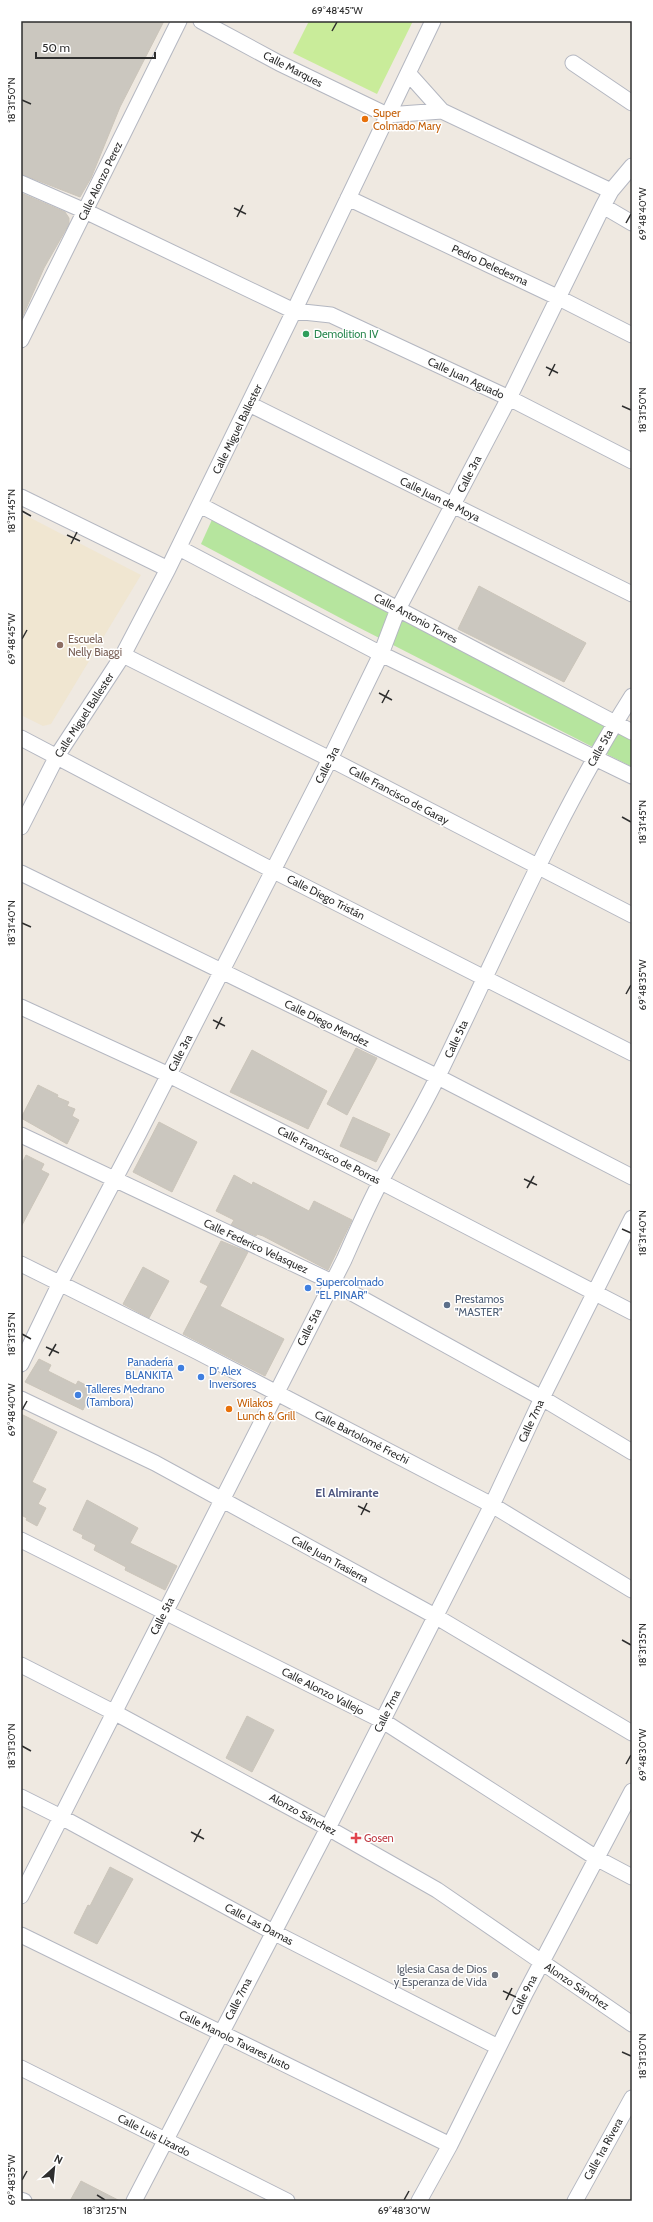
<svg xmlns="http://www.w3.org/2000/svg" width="653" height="2222" viewBox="0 0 653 2222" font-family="Cabin,sans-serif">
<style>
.education{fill:#f0e6d1}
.green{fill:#b6e59e}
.pitch{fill:#c9ec9a}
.building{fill:#cbc7bf;stroke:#cbc5ba}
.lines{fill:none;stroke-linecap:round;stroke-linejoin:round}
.street-casing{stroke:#b4b7c1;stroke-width:17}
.street{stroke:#fff;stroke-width:15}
.ticks{fill:none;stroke:#2e2e2e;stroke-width:1.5}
.food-dot{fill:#e8710a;stroke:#fff;stroke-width:1.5}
.leisure-dot{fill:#2e9e5b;stroke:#fff;stroke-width:1.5}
.education-dot{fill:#8d6e63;stroke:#fff;stroke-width:1.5}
.shop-dot{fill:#3f7fe0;stroke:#fff;stroke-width:1.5}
.service-dot{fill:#5c6f8a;stroke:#fff;stroke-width:1.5}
.health-dot{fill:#e0444e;stroke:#fff;stroke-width:1.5}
.worship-dot{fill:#6b7280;stroke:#fff;stroke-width:1.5}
.labels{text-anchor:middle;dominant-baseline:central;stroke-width:3;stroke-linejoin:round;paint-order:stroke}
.street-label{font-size:11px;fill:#2e2e2e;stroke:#fff}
.food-label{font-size:11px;fill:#c56008;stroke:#fff;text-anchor:start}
.leisure-label{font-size:11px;fill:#27864d;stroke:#fff;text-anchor:start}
.education-label{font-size:11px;fill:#785e54;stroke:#fff;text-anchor:start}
.shop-label{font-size:11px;fill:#366cbe;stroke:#fff;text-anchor:start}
.service-label{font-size:11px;fill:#4e5e75;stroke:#fff;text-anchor:start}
.health-label{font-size:11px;fill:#be3a42;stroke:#fff;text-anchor:start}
.worship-label{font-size:11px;fill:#5b616d;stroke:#fff;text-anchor:end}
.neighbourhood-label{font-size:12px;font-weight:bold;fill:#4d5680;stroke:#fff}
.neatline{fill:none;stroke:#2e2e2e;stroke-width:1.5}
.ticks-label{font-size:10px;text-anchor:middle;fill:#2e2e2e}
</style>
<rect width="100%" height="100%" fill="#efe9e1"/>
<path class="education" d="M21 513 141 575 51 724 43 726 21 715Z"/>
<path class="green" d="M215 513 632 731V767L346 621 201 544Z"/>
<path class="pitch" d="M309 21H413L377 94 293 53Z"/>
<path class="building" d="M21 21H164L120 107 91 178 80 197 21 174Z
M21 193 65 212 69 218V224L44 268 21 320Z
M479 586 586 643 564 682 458 629Z
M356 1048 377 1058 347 1115 327 1104Z
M252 1050 327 1091 308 1129 230 1092Z
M38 1085 58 1095 57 1097 69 1102 67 1106 75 1109 72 1116 79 1120 67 1144 21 1118Z
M353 1117 390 1134 376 1162 340 1146Z
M159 1122 197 1142 172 1192 133 1172Z
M26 1155 44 1164 41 1170 49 1174 21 1227V1165Z
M234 1175 252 1185 253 1182 309 1211 314 1201 352 1220 328 1270 263 1236 257 1234 256 1236 231 1225 234 1220 216 1211Z
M221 1241 248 1252 220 1306 284 1339 265 1376 183 1334 208 1286 200 1282Z
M143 1267 169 1281 149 1318 123 1304Z
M39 1359 51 1365 48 1371 76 1385 78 1381 93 1389 83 1410 25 1382Z
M21 1414 57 1432 32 1482 46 1489 38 1504 46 1508 37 1526 26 1520 27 1518 21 1515Z
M87 1500 138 1528 130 1543 177 1566 165 1590 125 1570 126 1567 94 1550 96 1545 82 1538 83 1535 73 1530Z
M247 1716 274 1730 252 1772 226 1758Z
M110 1867 133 1879 97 1944 74 1933 88 1905 90 1906Z
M81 2181 120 2201H70Z"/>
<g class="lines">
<g class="street-casing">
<path id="street" d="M201 21 279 63 387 115 442 111
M573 63 632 103
M408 73 442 111 611 191
M21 183 85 211 294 311 331 315 509 398 632 461
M348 198 557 297 632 335
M603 206 632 223
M21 340 179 21
M249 404 632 594
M21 497 168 569
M200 505 632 732
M179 548 381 654 632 776
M123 655 330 759 632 915
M21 738 274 871 632 1053
M21 827 57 756 123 655 168 569 294 311 433 21
M21 873 438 1077 632 1177
M21 1007 169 1075 389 1186 632 1312
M21 1135 332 1282 542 1398 632 1452
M21 1264 198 1352 492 1505 632 1590
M21 1364 60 1283 139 1133 330 759 381 654 398 609 509 398 603 206 611 191 632 166
M21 1399 155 1463 435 1616 632 1733
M21 1540 383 1721 598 1859 632 1877
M21 1665 121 1716 328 1828 437 1890 632 2024
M21 1797 61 1817 273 1932 498 2047
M21 1896 344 1260C356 1233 368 1205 382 1179 401 1145 421 1111 438 1076 500 949 556 816 632 696
M21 1935 450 2145
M21 2068 287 2201
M21 2200 24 2201
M134 2201 328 1828 492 1505 542 1398 632 1218
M419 2201 450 2145 526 1992 632 1791
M575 2201 632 2098"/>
</g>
<use href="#street" class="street"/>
</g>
<path class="ticks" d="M332 31 337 22M22 100 31 104M234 208 246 214M237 217 243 205M626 223 631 214M546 367 558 373M549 376 555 364M622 406 631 410M22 511 31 516M67 535 80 541M71 544 77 532M22 639 27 630M379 693 392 700M382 703 389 690M622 817 631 822M22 923 31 927M626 994 631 985M213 1020 225 1026M216 1029 222 1017M524 1179 537 1185M527 1188 534 1176M622 1229 631 1233M22 1334 31 1339M46 1347 59 1353M49 1356 56 1344M22 1410 27 1401M358 1506 370 1512M361 1515 367 1503M622 1640 631 1645M22 1746 31 1751M626 1764 631 1755M191 1832 204 1839M194 1842 201 1829M503 1991 516 1997M506 2000 512 1988M622 2052 631 2056M22 2180 27 2171M97 2195 105 2200M404 2200 409 2191"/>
<g class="food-dot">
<circle cx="365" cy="119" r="4"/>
<circle cx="229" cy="1409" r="4"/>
</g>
<circle class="leisure-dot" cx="306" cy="334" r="4"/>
<circle class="education-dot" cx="60" cy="645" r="4"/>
<g class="shop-dot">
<circle cx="308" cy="1288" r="4"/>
<circle cx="181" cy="1368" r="4"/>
<circle cx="201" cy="1377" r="4"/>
<circle cx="78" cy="1395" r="4"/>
</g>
<circle class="service-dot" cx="447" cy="1305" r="4"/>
<path class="health-dot" d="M354 1832h4v4h4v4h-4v4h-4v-4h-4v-4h4z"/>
<circle class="worship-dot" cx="495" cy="1975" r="4"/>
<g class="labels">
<g class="street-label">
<text transform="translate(293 69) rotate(27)">Calle Marques</text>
<text transform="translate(100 181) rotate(-64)">Calle Alonzo Perez</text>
<text transform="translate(490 265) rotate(25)">Pedro Deledesma</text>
<text transform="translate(466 378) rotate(25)">Calle Juan Aguado</text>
<text transform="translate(237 429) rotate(-64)">Calle Miguel Ballester</text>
<text transform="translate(469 474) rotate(-63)">Calle 3ra</text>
<text transform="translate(440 499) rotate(26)">Calle Juan de Moya</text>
<text transform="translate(416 618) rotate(28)">Calle Antonio Torres</text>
<text transform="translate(84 715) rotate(-57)">Calle Miguel Ballester</text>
<text transform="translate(600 748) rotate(-61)">Calle 5ta</text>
<text transform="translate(327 765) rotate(-63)">Calle 3ra</text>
<text transform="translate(399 795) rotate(28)">Calle Francisco de Garay</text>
<text transform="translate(326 897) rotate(27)">Calle Diego Tristán</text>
<text transform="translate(327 1023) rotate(26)">Calle Diego Mendez</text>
<text transform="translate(456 1039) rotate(-65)">Calle 5ta</text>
<text transform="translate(180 1053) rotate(-63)">Calle 3ra</text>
<text transform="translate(329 1155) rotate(27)">Calle Francisco de Porras</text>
<text transform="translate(256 1246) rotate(25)">Calle Federico Velasquez</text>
<text transform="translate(309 1327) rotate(-63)">Calle 5ta</text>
<text transform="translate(531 1421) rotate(-65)">Calle 7ma</text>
<text transform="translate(362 1437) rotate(27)">Calle Bartolomé Frechi</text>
<text transform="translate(330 1559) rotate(29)">Calle Juan Trasierra</text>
<text transform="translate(162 1616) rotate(-63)">Calle 5ta</text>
<text transform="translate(323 1691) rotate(27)">Calle Alonzo Vallejo</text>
<text transform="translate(387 1711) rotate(-64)">Calle 7ma</text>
<text transform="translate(303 1814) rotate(29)">Alonzo Sánchez</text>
<text transform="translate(259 1924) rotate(28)">Calle Las Damas</text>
<text transform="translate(577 1986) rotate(34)">Alonzo Sánchez</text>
<text transform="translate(524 1995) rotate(-63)">Calle 9na</text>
<text transform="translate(238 1999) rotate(-63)">Calle 7ma</text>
<text transform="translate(235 2040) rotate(26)">Calle Manolo Tavares Justo</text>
<text transform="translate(154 2135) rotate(27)">Calle Luis Lizardo</text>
<text transform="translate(603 2149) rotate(-61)">Calle 1ra Rivera</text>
</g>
<g class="food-label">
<text x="373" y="113">Super<tspan x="373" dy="13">Colmado Mary</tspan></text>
<text x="237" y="1403">Wilakos<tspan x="237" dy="13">Lunch &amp; Grill</tspan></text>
</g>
<g class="leisure-label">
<text x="314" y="334">Demolition IV</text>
</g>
<g class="education-label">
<text x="68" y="639">Escuela<tspan x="68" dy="13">Nelly Biaggi</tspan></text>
</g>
<g class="shop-label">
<text x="316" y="1282">Supercolmado<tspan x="316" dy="13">"EL PINAR"</tspan></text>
<text x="173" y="1362" text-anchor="end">Panadería<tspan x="173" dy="13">BLANKITA</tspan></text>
<text x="209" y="1371">D' Alex<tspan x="209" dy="13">Inversores</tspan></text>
<text x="86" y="1389">Talleres Medrano<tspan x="86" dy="13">(Tambora)</tspan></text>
</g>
<g class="service-label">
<text x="455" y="1299">Prestamos<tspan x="455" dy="13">"MASTER"</tspan></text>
</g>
<g class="health-label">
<text x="364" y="1838">Gosen</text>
</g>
<g class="worship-label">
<text x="487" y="1969">Iglesia Casa de Dios<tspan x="487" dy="13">y Esperanza de Vida</tspan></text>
</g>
<g class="neighbourhood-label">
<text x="347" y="1492">El Almirante</text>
</g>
</g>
<rect width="653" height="2222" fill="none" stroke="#ffffff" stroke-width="44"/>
<g transform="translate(54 2168) rotate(27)" stroke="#ffffff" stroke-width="3" paint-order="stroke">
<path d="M0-3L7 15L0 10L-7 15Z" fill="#2e2e2e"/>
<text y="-6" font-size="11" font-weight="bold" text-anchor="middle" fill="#2e2e2e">N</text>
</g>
<path d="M36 52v6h119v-6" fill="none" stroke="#2e2e2e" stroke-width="2"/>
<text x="42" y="52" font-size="12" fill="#2e2e2e" stroke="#ffffff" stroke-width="3" paint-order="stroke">50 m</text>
<rect x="22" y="22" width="609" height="2178" class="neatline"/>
<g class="ticks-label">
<text x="337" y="14">69°48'45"W</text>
<text transform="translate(11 100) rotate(-90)" y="4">18°31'50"N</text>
<text transform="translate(642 214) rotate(-90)" y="4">69°48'40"W</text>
<text transform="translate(642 410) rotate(-90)" y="4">18°31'50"N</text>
<text transform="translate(11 511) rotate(-90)" y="4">18°31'45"N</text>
<text transform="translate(11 639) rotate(-90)" y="4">69°48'45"W</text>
<text transform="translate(642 822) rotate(-90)" y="4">18°31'45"N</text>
<text transform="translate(11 923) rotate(-90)" y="4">18°31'40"N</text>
<text transform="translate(642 985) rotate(-90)" y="4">69°48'35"W</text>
<text transform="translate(642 1233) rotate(-90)" y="4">18°31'40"N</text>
<text transform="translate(11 1334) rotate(-90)" y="4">18°31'35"N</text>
<text transform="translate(11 1410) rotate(-90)" y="4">69°48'40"W</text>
<text transform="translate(642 1645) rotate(-90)" y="4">18°31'35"N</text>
<text transform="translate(11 1746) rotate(-90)" y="4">18°31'30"N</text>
<text transform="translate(642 1755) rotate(-90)" y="4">69°48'30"W</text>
<text transform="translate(642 2056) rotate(-90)" y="4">18°31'30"N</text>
<text transform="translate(11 2180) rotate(-90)" y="4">69°48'35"W</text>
<text x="105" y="2214">18°31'25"N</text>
<text x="404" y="2214">69°48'30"W</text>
</g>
</svg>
